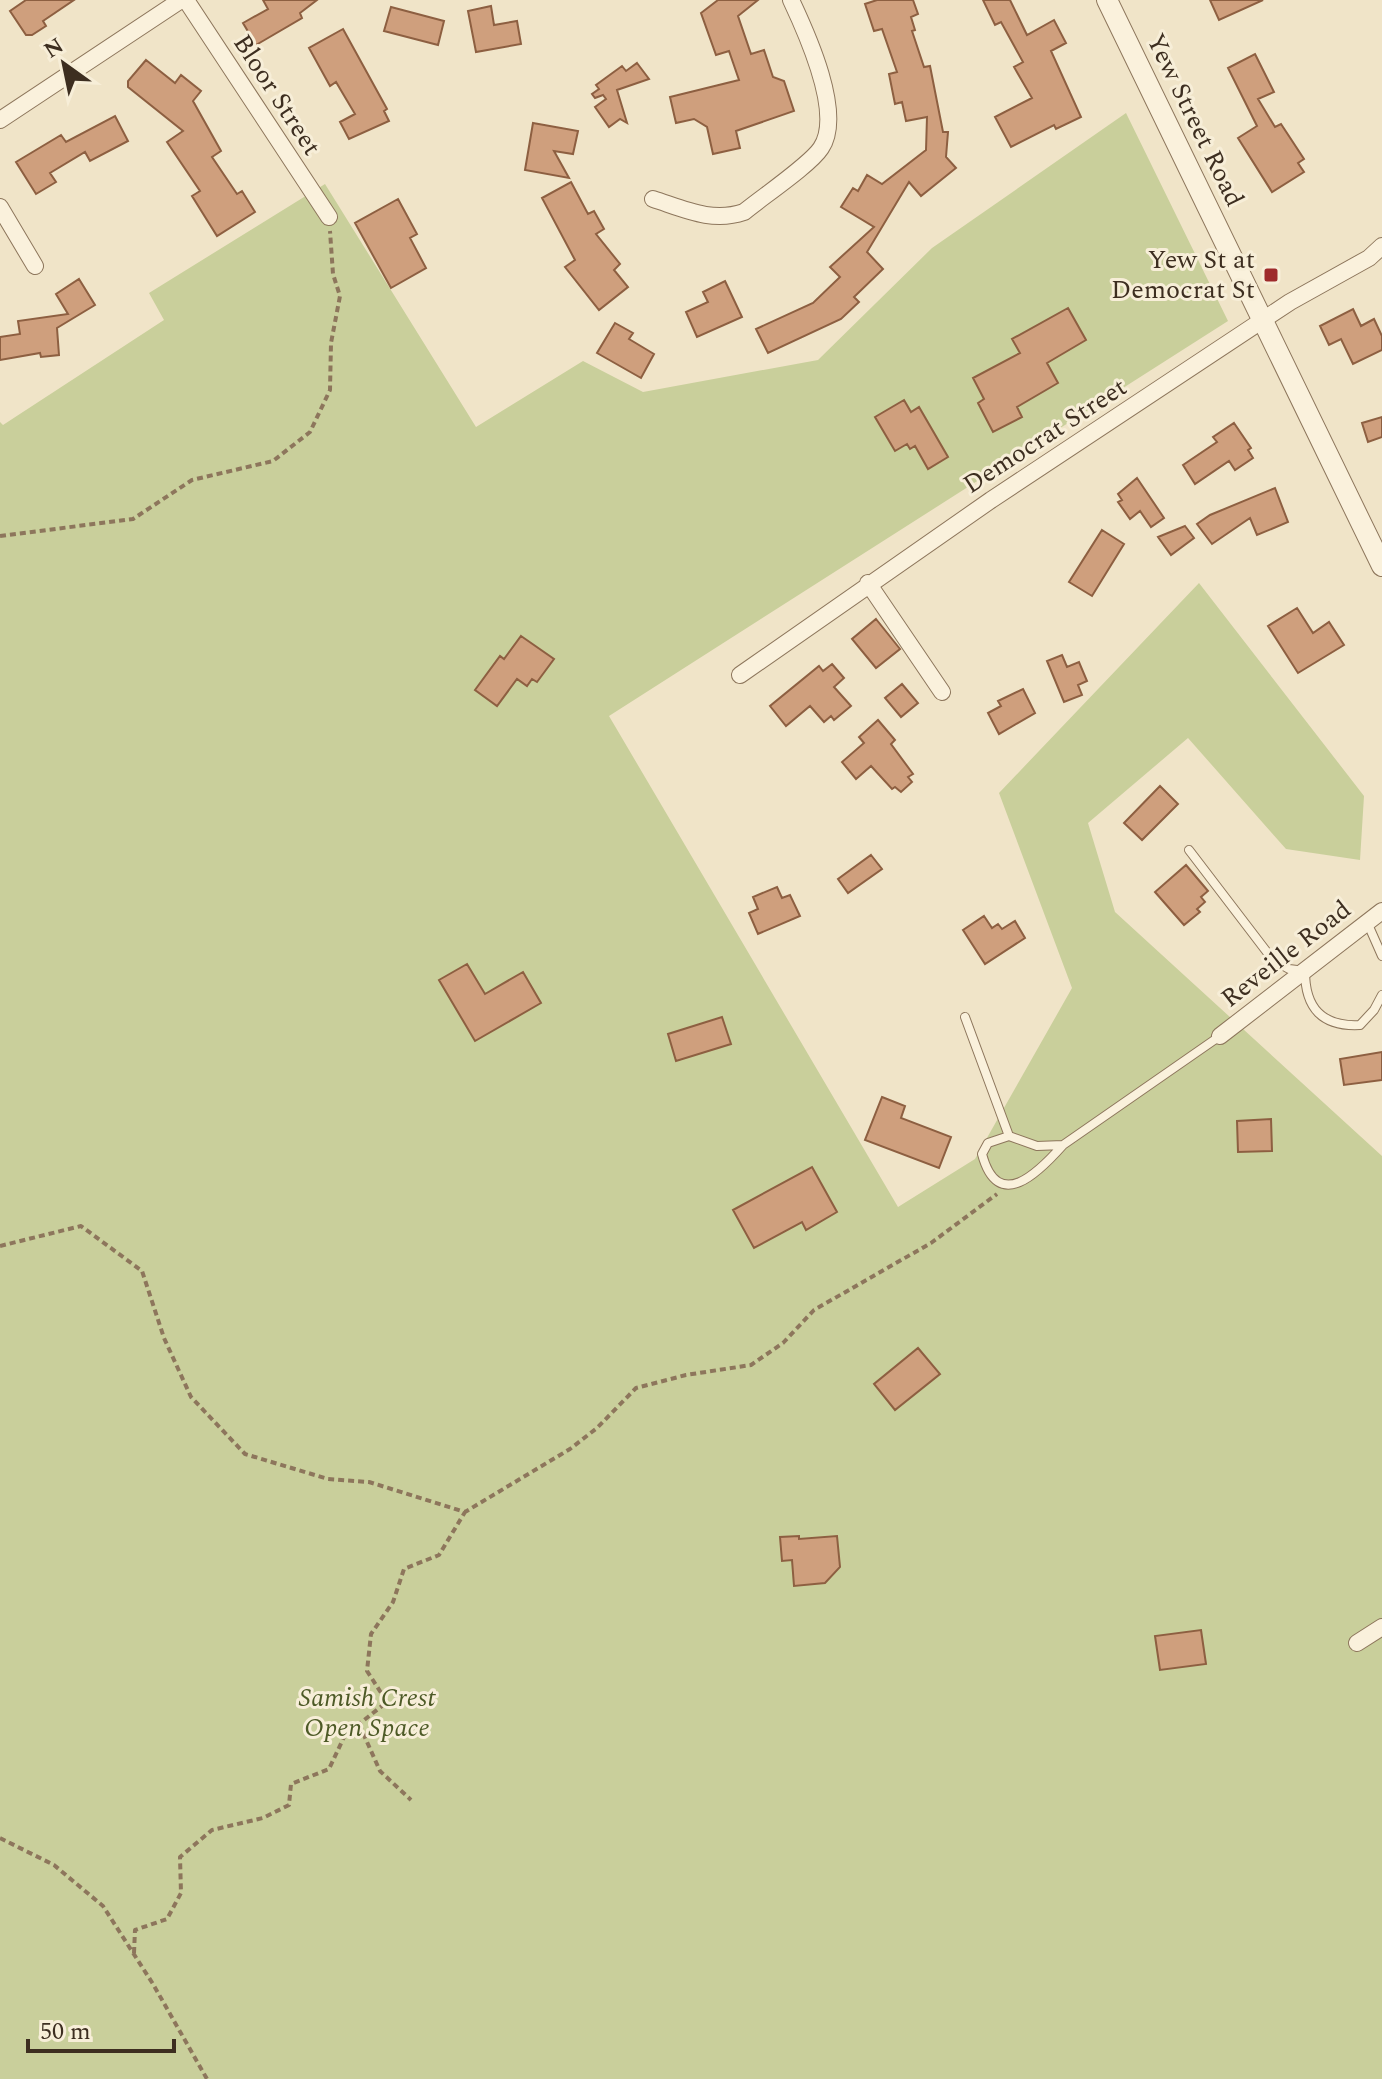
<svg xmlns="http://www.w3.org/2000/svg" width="1382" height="2079" viewBox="0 0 1382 2079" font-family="Spectral,serif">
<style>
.green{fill:#c9cf9b}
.building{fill:#cf9f7d;stroke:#8d5f41;stroke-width:2}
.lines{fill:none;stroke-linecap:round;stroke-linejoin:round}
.service-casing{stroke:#8d765c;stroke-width:10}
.minor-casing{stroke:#8d765c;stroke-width:18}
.tertiary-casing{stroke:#8d765c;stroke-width:22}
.path{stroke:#8d765c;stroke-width:4;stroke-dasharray:6 4;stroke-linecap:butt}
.service{stroke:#faf1dc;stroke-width:8}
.minor{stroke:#faf1dc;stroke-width:16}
.tertiary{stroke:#faf1dc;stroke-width:20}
.poi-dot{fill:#9e2a2b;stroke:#f7eed8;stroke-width:3}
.labels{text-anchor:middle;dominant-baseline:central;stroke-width:6;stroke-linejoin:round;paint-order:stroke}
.street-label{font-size:26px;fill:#3d2e20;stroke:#f7eed8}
.poi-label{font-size:26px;fill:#3d2e20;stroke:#f7eed8;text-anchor:end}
.park-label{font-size:26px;font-style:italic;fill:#4d5a26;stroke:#f7eed8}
</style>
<rect width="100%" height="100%" fill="#f0e4c8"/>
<path class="green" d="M1126 113 1228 321 609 716 898 1207 975 1159 1072 988 999 793 1199 583 1364 796 1360 860 1286 849 1188 738 1088 823 1115 912 1382 1156V2079H0V422L3 425 164 320 149 293 325 184 476 427 583 361 643 392 818 360 932 248Z"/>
<path class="building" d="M26 0H74L43 21 46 26 32 35H26L10 11Z
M263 0H317L300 13 302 18 256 45 243 23 268 9Z
M718 0H758L738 16 751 54 764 50 773 77 784 81 794 111 736 131 740 148 713 154 707 127 694 119 676 123 670 97 739 80 729 51 716 55 701 13Z
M877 0H913L918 14 911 17 915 30 912 31 924 67 930 66 943 132H948L946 157 956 168 921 196 909 182 867 252 883 269 854 297 859 302 841 319 768 353 756 329 813 303 840 277 830 267 874 227 841 207 853 188 858 191 867 175 882 184 926 150 927 117 906 121 902 102 895 104 889 74 897 72 882 29 874 31 865 4Z
M983 0H1010L1027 35 1054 20 1066 43 1051 51 1081 117 1056 129 1054 125 1011 147 995 117 1032 98 1014 67 1023 62 1001 22 995 25Z
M1210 0H1263L1219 20Z
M491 6 494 25 517 21 521 44 476 52 468 11Z
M391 7 444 21 438 45 384 31Z
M343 29 387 109 384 111 389 121 349 139 340 122 355 114 336 82 330 86 309 48Z
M1255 54 1274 92 1258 99 1275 127 1281 124 1304 159 1298 163 1304 172 1272 192 1238 138 1257 126 1228 68Z
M146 60 175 83 181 75 201 91 193 101 221 151 212 157 237 194 242 191 255 212 217 236 192 196 200 191 167 142 183 131 128 87V81Z
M637 63 649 79 617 90 627 123 620 119 609 127 595 107 606 99 603 95 595 98 592 94 599 89 596 85 622 66 626 71Z
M115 116 128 141 90 161 85 152 50 173 56 182 36 194 16 162 61 135 66 142Z
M533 123 578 131 573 154 554 151 569 178 525 170Z
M571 182 588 214 594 211 604 229 596 234 620 264 614 270 628 287 599 310 565 267 575 260 542 198Z
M398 199 417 234 410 238 426 268 391 288 355 223Z
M79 279 95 305 57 328 59 355 41 357 40 353 0 360V337L20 334 18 321 68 314 56 294Z
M725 281 742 317 697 337 686 312 708 302 703 292Z
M1068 308 1086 340 1047 363 1058 383 1017 407 1022 417 993 432 978 403 984 399 973 378 1020 353 1012 339Z
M1353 309 1361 326 1374 319 1382 336V350L1353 364 1341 339 1329 345 1320 326Z
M615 323 633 333 629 339 654 354 641 378 597 353Z
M904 400 911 412 919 407 948 457 928 469 915 446 910 449 907 444 895 451 875 417Z
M1382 417V437L1368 442 1362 423Z
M1234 423 1251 448 1248 450 1253 458 1235 470 1229 461 1195 484 1183 465 1217 442 1213 437Z
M1137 478 1164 518 1151 527 1140 511 1130 519 1118 502 1122 500 1118 494Z
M1275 488 1288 522 1257 535 1250 518 1212 544 1197 524 1210 515Z
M1185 526 1194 538 1171 555 1158 537Z
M1102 530 1124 544 1092 596 1069 582Z
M1297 608 1313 633 1329 622 1344 645 1298 673 1268 626Z
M876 619 900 649 876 668 852 639Z
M521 636 554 659 537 682 532 679 527 686 517 679 497 706 475 690 500 656 504 659Z
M1062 655 1067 667 1079 662 1087 681 1078 685 1082 695 1064 702 1047 661Z
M832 664 844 678 834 687 851 706 834 720 831 716 824 722 810 706 786 726 770 706 819 666 823 671Z
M902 684 918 703 901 717 885 698Z
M1023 689 1035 713 999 734 988 713 1001 706 998 701Z
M878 720 895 740 891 744 913 774 908 777 912 782 901 792 895 787 892 789 871 766 856 779 842 762 864 743 859 737Z
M1160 786 1178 804 1142 840 1124 823Z
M871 855 882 869 848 893 838 879Z
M1186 865 1208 891 1201 897 1205 902 1197 909 1200 912 1184 925 1155 892Z
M777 887 782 898 790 895 800 916 758 934 749 913 758 909 753 897Z
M984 916 992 928 998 924 1002 929 1015 921 1025 938 985 964 963 930Z
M467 964 485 994 523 972 541 1003 475 1041 439 980Z
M722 1017 731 1044 676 1061 668 1034Z
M1382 1052V1080L1344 1085 1340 1059Z
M882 1097 905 1106 901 1118 951 1137 939 1168 865 1140Z
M1271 1119 1272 1151 1238 1152 1237 1121Z
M812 1167 837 1212 806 1230 802 1222 754 1248 733 1210Z
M918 1348 940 1374 895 1410 874 1384Z
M799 1536V1539L837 1536 840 1567 825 1583 794 1586 792 1560 782 1561 780 1537Z
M1201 1630 1206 1664 1160 1670 1155 1636Z"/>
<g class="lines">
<g class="service-casing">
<path id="service" d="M1189 850 1273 960 1289 969 1305 971C1305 1008 1322 1027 1360 1025L1374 1010 1382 995
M1367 922 1382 956
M965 1017 1009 1136 1037 1146 1063 1145 1220 1036
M1009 1136 988 1143 982 1154C998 1214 1039 1172 1063 1145"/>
</g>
<g class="minor-casing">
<path id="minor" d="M186 0 329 217
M0 120 181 0
M653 199C684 209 712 223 744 212 762 197 810 165 821 148 844 114 807 34 791 0
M0 207 35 266
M868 583 942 692
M740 675 991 500 1290 302 1369 258 1382 246
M1220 1036 1382 911
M1357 1643 1382 1627"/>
</g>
<g class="tertiary-casing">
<path id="tertiary" d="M1107 0 1382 566"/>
</g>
<path class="path" d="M0 536 133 519 192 480 273 461 310 432 330 390 331 343 340 296 333 274 330 231
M0 1246 81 1226 142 1271 164 1338 191 1397 245 1454 328 1479 369 1482 465 1512 570 1449 597 1428 636 1388 686 1375 751 1365 783 1343 814 1310 931 1243 997 1194
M359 1724 380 1771 411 1800
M0 1838 54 1865 103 1906 153 1984 207 2079
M134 1953 135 1930 167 1919 181 1893 180 1857 212 1830 263 1818 289 1805 291 1784 329 1769 345 1735 387 1702 367 1671 371 1634 393 1602 404 1569 439 1555 465 1512"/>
<use href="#service" class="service"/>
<use href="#minor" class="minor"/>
<use href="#tertiary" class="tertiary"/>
</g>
<rect class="poi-dot" x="1263" y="267" width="16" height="16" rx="4"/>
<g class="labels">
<g class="street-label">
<text transform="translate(277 95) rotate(57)">Bloor Street</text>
<text transform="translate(1195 120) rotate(64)">Yew Street Road</text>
<text transform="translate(1045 436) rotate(-33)">Democrat Street</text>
<text transform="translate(1286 954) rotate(-38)">Reveille Road</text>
</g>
<g class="poi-label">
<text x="1255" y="260">Yew St at<tspan x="1255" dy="30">Democrat St</tspan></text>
</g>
<g class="park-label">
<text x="367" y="1698">Samish Crest<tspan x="367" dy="30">Open Space</tspan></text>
</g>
</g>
<g transform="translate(64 64) rotate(327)" stroke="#f7eed8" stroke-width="6" paint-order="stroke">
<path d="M0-6L14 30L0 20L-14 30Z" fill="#3d2e20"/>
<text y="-12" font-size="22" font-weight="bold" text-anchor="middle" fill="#3d2e20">N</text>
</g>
<path d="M28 2039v12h146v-12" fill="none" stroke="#3d2e20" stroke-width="4"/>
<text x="40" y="2039" font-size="24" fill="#3d2e20" stroke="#f7eed8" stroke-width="6" paint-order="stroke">50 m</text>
</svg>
